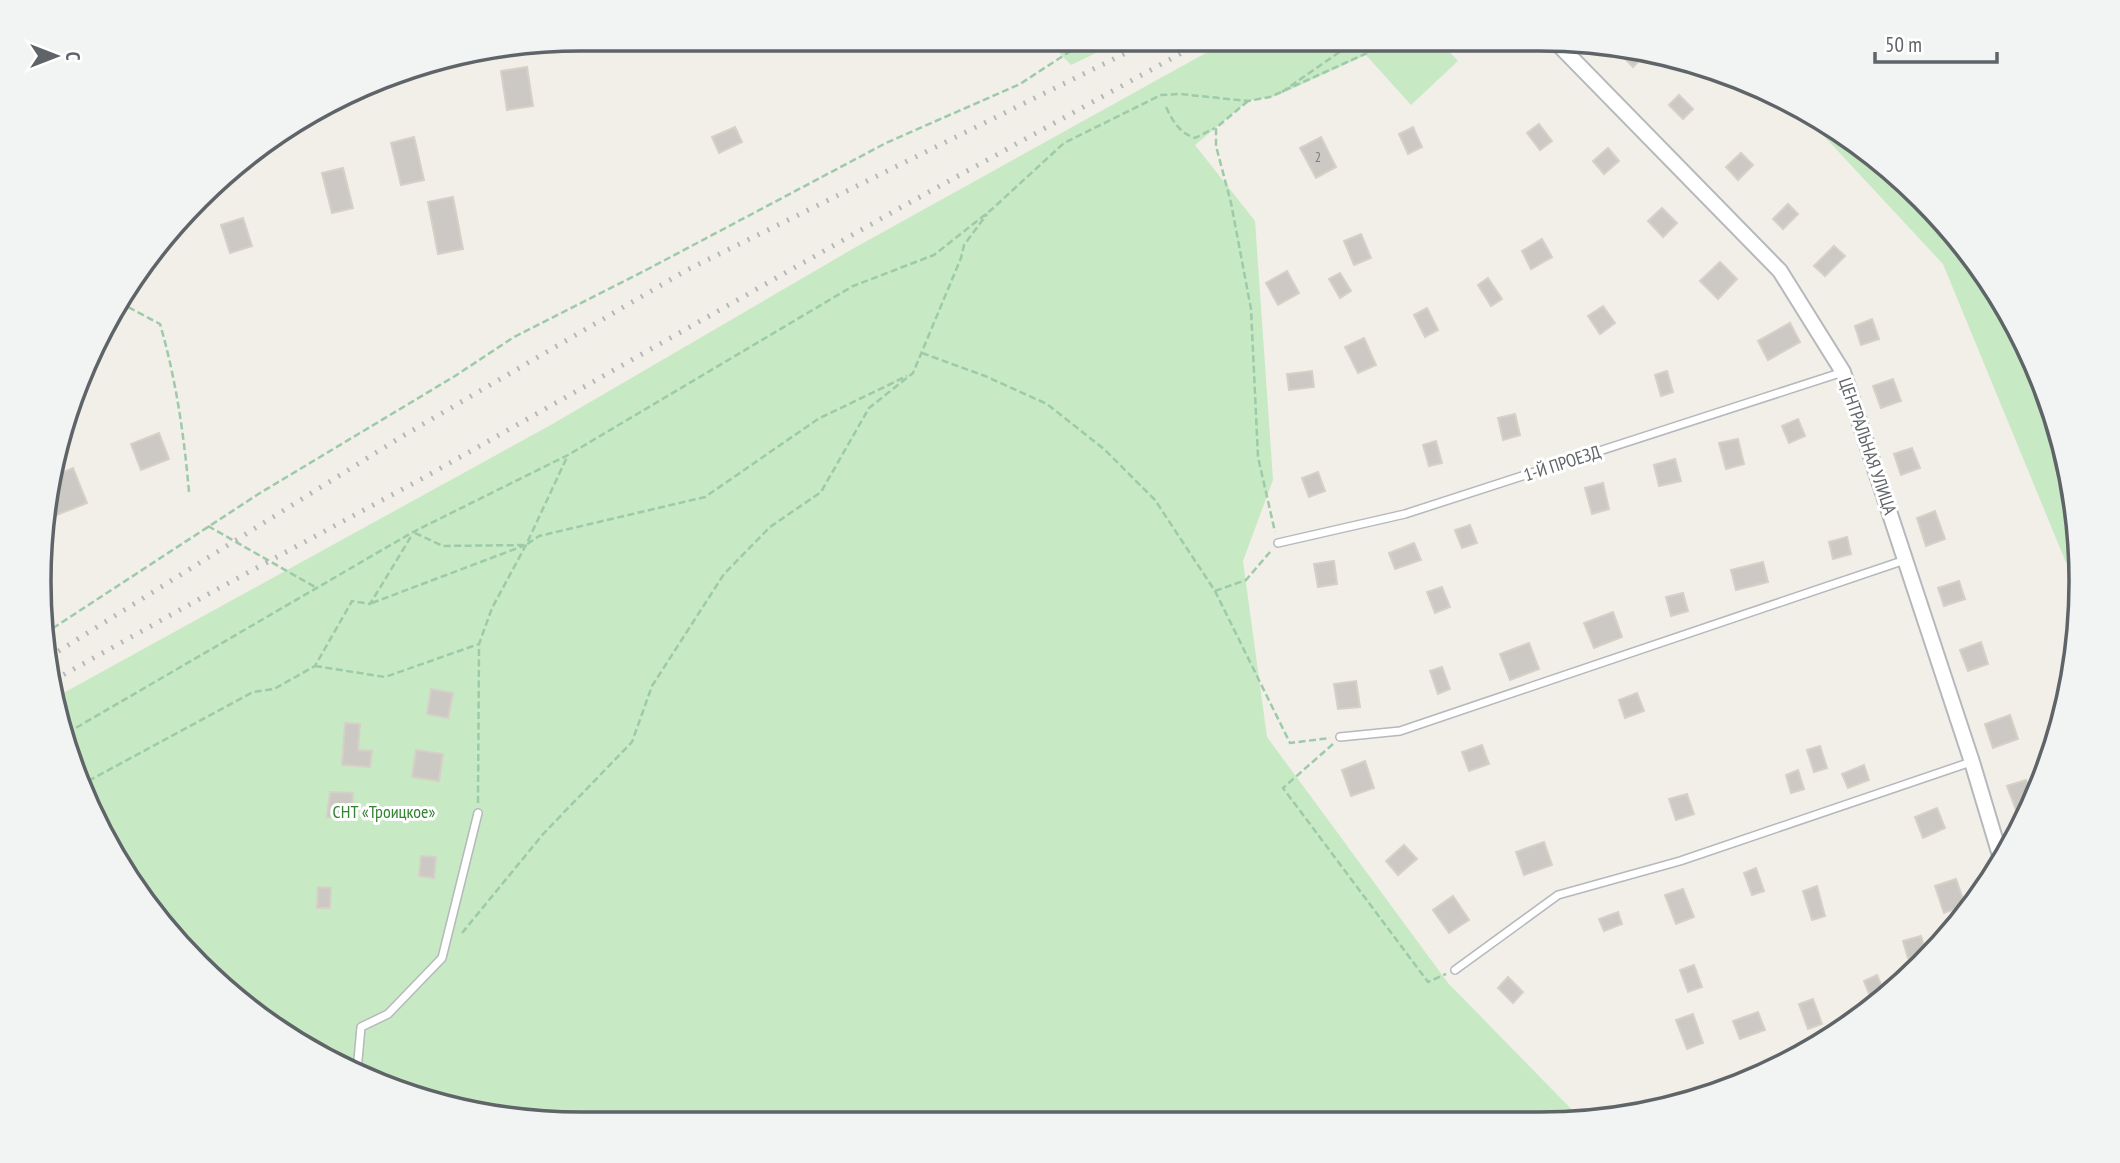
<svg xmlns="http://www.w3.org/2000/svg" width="2120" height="1163" viewBox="0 0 2120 1163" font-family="'PT Sans Narrow',sans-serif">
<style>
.green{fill:#c7e9c4}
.building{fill:#ccc9c5;stroke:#d6d0c6;stroke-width:2}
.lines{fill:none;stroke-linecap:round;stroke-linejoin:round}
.lane-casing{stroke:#b5b8bc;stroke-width:10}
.street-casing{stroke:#b5b8bc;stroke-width:18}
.path{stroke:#9dcaa8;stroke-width:2.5;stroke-dasharray:7 3.5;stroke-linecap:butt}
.lane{stroke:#fff;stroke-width:7}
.street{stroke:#fff;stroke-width:14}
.rail{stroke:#b6b7b8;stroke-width:5;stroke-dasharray:2 9;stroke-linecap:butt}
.labels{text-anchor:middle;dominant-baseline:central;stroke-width:6;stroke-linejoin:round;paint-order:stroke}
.number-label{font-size:14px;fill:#7a7d7f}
.street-label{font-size:18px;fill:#5f6468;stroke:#fff}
.park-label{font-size:18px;fill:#348233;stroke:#fff}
.rim{fill:none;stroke:#5f6468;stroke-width:3.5}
</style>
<rect width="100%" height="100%" fill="#f1efe8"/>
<path class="green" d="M1046 39H1125L1071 65Z
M1231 39H1444L1441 43 1458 61 1411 105 1366 55 1276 96 1248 101 1195 145 1255 221 1273 480 1243 561 1267 737 1448 983 1582 1120 546 1123 441 1106 310 1052 174 940 80 790 58 696 549 426 856 247Z
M1796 106 1810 111 1896 173 1969 251 2025 341 2063 441 2080 546 2079 594 1943 264Z"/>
<path class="building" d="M1613 46 1637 50 1644 56 1633 67Z
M527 67 533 106 507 110 501 71Z
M1679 95 1693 109 1683 119 1669 105Z
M1539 124 1552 141 1540 150 1527 133Z
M735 127 742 142 719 153 712 137Z
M1413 127 1422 147 1408 154 1399 134Z
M414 137 424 180 401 185 391 143Z
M1321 137 1336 167 1316 178 1300 148Z
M1608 148 1619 161 1604 174 1593 161Z
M1741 153 1753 165 1738 180 1726 167Z
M343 168 353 208 332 213 322 173Z
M453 197 463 249 438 254 428 202Z
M1788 204 1798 214 1783 229 1773 219Z
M1662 208 1677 223 1663 237 1648 221Z
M243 218 252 246 230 253 221 225Z
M1361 234 1371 258 1354 265 1344 241Z
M1542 239 1552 257 1531 269 1522 251Z
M1834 246 1845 256 1825 276 1814 266Z
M1720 262 1737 279 1718 299 1700 281Z
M1287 271 1299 293 1278 305 1266 283Z
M1340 273 1351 291 1340 298 1329 279Z
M1488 278 1502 299 1491 306 1478 285Z
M1603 306 1615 323 1600 334 1588 316Z
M1427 308 1438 330 1425 337 1414 315Z
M1872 319 1879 339 1861 345 1855 326Z
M1790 323 1800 342 1768 360 1758 341Z
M1364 338 1376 365 1358 373 1345 347Z
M1312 371 1314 387 1289 390 1287 374Z
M1667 371 1673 392 1661 396 1655 375Z
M1893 379 1901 401 1881 408 1873 386Z
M1515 414 1520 435 1503 440 1498 418Z
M1798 419 1805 436 1789 443 1782 426Z
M159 433 169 459 141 470 131 444Z
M1738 439 1744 464 1726 469 1719 443Z
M1436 441 1442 463 1429 466 1423 445Z
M1912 448 1920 468 1901 475 1894 454Z
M1675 459 1681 481 1659 486 1654 465Z
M73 468 87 503 49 518 54 476Z
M1318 472 1325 491 1309 497 1302 478Z
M1603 483 1609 509 1592 514 1585 488Z
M1935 511 1945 539 1926 546 1917 518Z
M1470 525 1477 543 1462 548 1455 530Z
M1847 537 1851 554 1833 559 1829 542Z
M1414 543 1421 560 1395 569 1389 553Z
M1334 561 1337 584 1318 587 1314 564Z
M1763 562 1768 582 1736 590 1731 570Z
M1959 581 1965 599 1944 606 1938 588Z
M1442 587 1450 607 1435 613 1427 592Z
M1683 593 1688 611 1671 616 1666 597Z
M1613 612 1622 637 1594 648 1584 623Z
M1981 642 1988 664 1968 671 1960 650Z
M1529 643 1539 669 1510 680 1500 654Z
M1442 667 1450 689 1438 694 1430 671Z
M1356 681 1360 707 1338 709 1334 684Z
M431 689 453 693 448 718 427 714Z
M1637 693 1644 711 1625 718 1619 700Z
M2010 715 2018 739 1993 748 1985 724Z
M345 723 360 724 358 750 372 751 370 767 342 765Z
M1482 745 1489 764 1469 771 1462 752Z
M1820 746 1827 768 1814 772 1807 750Z
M416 750 443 754 439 781 412 777Z
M1365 761 1374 788 1351 796 1342 770Z
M1864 765 1869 780 1848 788 1842 774Z
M1798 770 1804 789 1791 793 1786 775Z
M2026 780 2033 799 2030 805 2016 810 2007 786Z
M330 792 353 793 351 819 327 817Z
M1687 794 1694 814 1676 820 1669 799Z
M1937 808 1945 828 1923 838 1915 817Z
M1544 842 1552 865 1524 875 1516 852Z
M1404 845 1417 859 1398 875 1386 861Z
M421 856 436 857 434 878 419 876Z
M1756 868 1764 891 1752 895 1744 873Z
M1956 879 1965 905 1944 913 1935 886Z
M1817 886 1825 916 1812 920 1803 891Z
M318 887 331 888 330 908H317Z
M1683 889 1694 917 1676 924 1665 895Z
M1453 896 1469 920 1449 933 1433 910Z
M1618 912 1622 924 1604 931 1599 919Z
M1921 936 1926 953 1908 958 1903 941Z
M1694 965 1702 987 1688 992 1680 970Z
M1877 975 1885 994 1872 1001 1864 981Z
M1508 977 1523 992 1513 1003 1498 988Z
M1813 999 1822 1024 1808 1029 1799 1004Z
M1758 1012 1765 1030 1740 1039 1733 1021Z
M1693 1014 1703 1043 1687 1049 1676 1020Z"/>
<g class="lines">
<g class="lane-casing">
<path id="lane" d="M1278 543 1405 514 1843 372
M1340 737 1400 731 1905 560
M1455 970 1558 895 1680 861 1971 762
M357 1071 361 1027 388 1014 442 958 478 813"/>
</g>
<g class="street-casing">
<path id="street" d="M1554 40 1780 271 1843 372 1972 762 2002 862"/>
</g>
<path class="path" d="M1282 92 1358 39
M1248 101 1216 128V146L1231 203 1251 309 1258 457 1275 532
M1166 107C1173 122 1180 133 1195 138L1215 128
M118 306 128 307 160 324C176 379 184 435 189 492
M922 353 985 376 1047 404 1104 449 1155 500 1215 591 1290 743 1330 738
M208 526 315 587
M415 533 443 546 526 545 539 536 705 497 818 419 907 376
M1215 591 1246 580 1270 552
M372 603 523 546
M44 634 260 493 455 376 514 337 648 269 886 143 1020 84 1089 39
M315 666 385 677 479 644
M67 733 413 532 568 455 853 286 934 255 991 210 1064 143 1161 95 1180 94 1248 101 1270 97 1398 39
M1333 744 1283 788 1428 982 1446 974
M79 786 253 692 274 689 315 666 352 601 370 604 412 535
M478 803 479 644 492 608 526 545 568 455
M462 933 544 833 632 742 652 686 724 574 770 527 821 492 869 408 913 373 961 258 964 245 987 214"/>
<use href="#lane" class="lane"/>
<use href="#street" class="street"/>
<path class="rail" d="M49 657 401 437 687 270 1154 39
M54 680 212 592 425 477 898 209 1207 39"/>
</g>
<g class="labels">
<g class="number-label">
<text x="1318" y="157">2</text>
</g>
<g class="street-label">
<text transform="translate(1868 446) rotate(71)">ЦЕНТРАЛЬНАЯ УЛИЦА</text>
<text transform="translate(1562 463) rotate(-18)">1-Й ПРОЕЗД</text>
</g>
<g class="park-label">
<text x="384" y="811">СНТ «Троицкое»</text>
</g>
</g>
<path d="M0 0H2120V1163H0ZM581 51H1539A530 530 0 0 1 2069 581V582A530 530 0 0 1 1539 1112H581A530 530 0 0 1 51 582V581A530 530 0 0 1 581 51Z" fill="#f2f3f3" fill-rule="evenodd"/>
<path class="rim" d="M581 51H1539A530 530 0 0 1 2069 581V582A530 530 0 0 1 1539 1112H581A530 530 0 0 1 51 582V581A530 530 0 0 1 581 51Z"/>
<g transform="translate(56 56) rotate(90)" stroke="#ffffff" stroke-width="5" paint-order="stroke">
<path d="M0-5L12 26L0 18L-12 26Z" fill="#5f6468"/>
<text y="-10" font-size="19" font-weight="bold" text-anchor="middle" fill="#5f6468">С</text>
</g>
<path d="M1875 52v10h122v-10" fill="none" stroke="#5f6468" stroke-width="3.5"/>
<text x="1885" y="52" font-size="21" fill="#5f6468" stroke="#ffffff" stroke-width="5" paint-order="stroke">50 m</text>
</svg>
